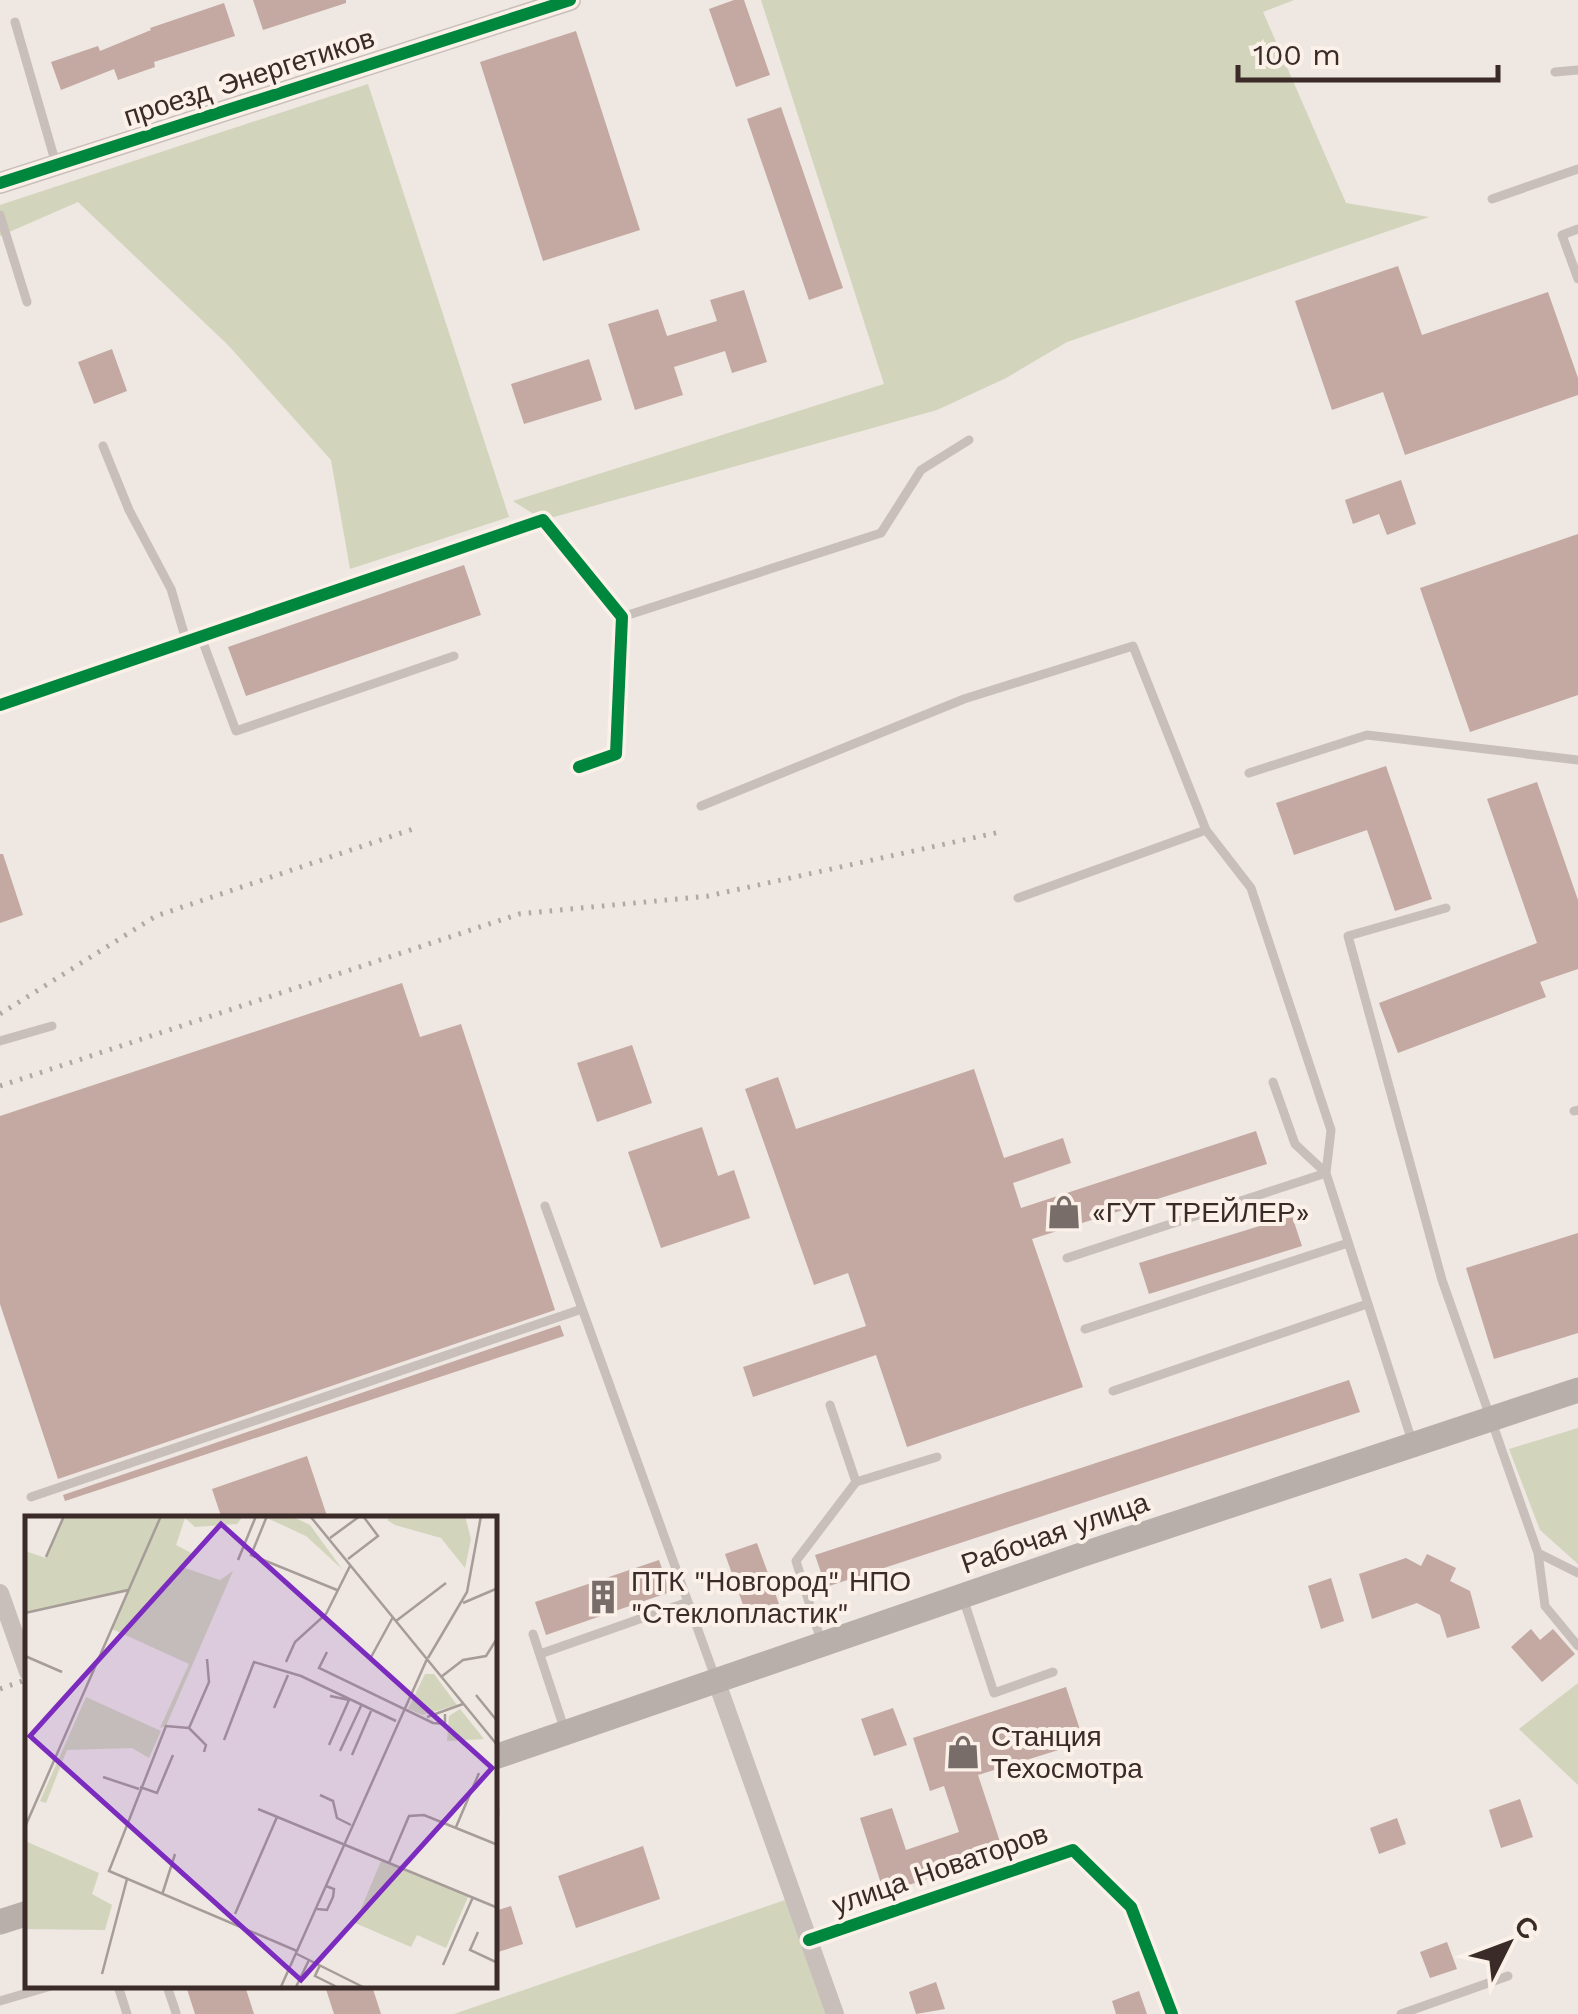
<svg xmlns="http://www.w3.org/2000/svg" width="1578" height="2014" viewBox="0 0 1578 2014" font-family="'Work Sans',sans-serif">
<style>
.green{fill:#d2d4bb}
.building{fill:#c4a8a2}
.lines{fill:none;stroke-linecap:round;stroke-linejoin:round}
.service{stroke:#c8bfbb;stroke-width:9}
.minor{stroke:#c8bfbb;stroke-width:18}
.tertiary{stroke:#c8bfbb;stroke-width:22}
.secondary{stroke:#b8afab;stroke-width:25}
.rail{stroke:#b0a8a5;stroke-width:5;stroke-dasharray:2.5 8;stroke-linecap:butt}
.cycleway-casing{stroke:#fbf1e9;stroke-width:19}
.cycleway{stroke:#00873e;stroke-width:12}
.labels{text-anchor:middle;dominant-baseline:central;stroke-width:8;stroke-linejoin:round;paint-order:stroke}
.street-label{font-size:28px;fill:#3a2b28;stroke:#fbf1e9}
.poi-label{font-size:28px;fill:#3a2b28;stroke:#fbf1e9;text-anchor:start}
.inset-road{fill:none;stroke:#a69c98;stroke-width:2.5}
.view{fill:#7b2cbf;fill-opacity:0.15;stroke:#7b2cbf;stroke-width:5}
.inset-edge{fill:none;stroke:#3a2b28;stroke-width:5}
</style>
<rect width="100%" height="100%" fill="#eee7e2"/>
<path class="green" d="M761 0H1294L1263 12 1346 203 1429 217 1067 342 1006 378 937 410 543 520 513 501 884 384Z
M368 84 509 517 350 569 331 460 229 346 78 202 0 236V205Z
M1578 1428V1564L1540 1530 1509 1449Z
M1578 1683V1785L1519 1729Z
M785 1900 826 2014H454Z"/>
<path class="building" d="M253 0H346V3L263 30Z
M734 0H744L770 75 736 87 709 9Z
M224 3 235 36 154 62 155 67 118 80 114 69 61 90 51 62 98 46 100 51 151 30 150 28Z
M576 31 640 230 543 261 480 62Z
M781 107 843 288 809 300 747 119Z
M1398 266 1422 335 1548 292 1578 378V395L1405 455 1383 392 1332 410 1295 301Z
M744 290 767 362 732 373 725 351 674 367 683 395 635 410 608 324 658 309 667 336 717 321 710 300Z
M112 349 127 391 94 404 78 362Z
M589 359 602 400 524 424 511 384Z
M1401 480 1416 524 1387 535 1379 514 1353 524 1345 500Z
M1578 534V695L1470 732 1420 588Z
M464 565 481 615 246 696 228 647Z
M1386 766 1432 899 1395 911 1367 830 1294 855 1276 803Z
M1537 782 1578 900V969L1540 982 1546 997 1398 1053 1379 1003 1537 943 1487 799Z
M0 854H3L23 915 0 923Z
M402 983 420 1037 461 1024 555 1310 58 1479 0 1304V1116Z
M632 1045 652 1103 597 1122 577 1063Z
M974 1069 1004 1158 1063 1138 1071 1163 1013 1183 1021 1208 1256 1131 1267 1164 1032 1239 1083 1387 907 1447 876 1355 753 1397 743 1367 866 1326 848 1273 814 1285 745 1089 778 1077 796 1129Z
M702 1127 718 1176 734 1170 750 1218 661 1248 628 1152Z
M1292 1216 1302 1246 1149 1294 1139 1263Z
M1578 1233V1333L1494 1359 1466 1268Z
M560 1325 564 1336 65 1501 63 1495Z
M1349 1380 1360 1412 826 1587 815 1555Z
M307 1456 328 1519H222L212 1489Z
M757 1543 779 1604 747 1616 725 1554Z
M1427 1554 1456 1568 1450 1581 1470 1591 1480 1628 1447 1638 1440 1615 1417 1603 1372 1619 1359 1574 1406 1558 1421 1566Z
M659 1560 670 1592 546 1635 535 1602Z
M1331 1578 1344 1621 1321 1629 1308 1586Z
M1531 1629 1540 1640 1553 1629 1575 1654 1542 1682 1511 1647Z
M1066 1687 1084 1742 978 1775 1004 1854 884 1893 860 1818 892 1808 906 1850 959 1832 944 1786 930 1791 913 1738Z
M893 1708 907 1745 874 1756 861 1719Z
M1520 1799 1533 1837 1501 1848 1489 1810Z
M1397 1818 1406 1844 1379 1854 1370 1828Z
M643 1846 660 1899 576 1928 558 1876Z
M511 1906 523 1944 495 1953V1911Z
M1447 1942 1457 1969 1430 1978 1420 1952Z
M936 1982 945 2009 916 2014 909 1992Z
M186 1986H245L254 2014H195Z
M325 1986H372L381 2014H334Z
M1139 1991 1147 2014H1116L1112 2001Z"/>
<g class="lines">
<path class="service" d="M15 22 56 164
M1555 72 1578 70
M1492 199 1578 169
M0 215 27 302
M1578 229 1562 235 1578 279
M103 446 129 510 171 589 186 640
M622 617 881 533 921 470 969 440
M201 637 236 731 454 656
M1249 773 1367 735 1578 760
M701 806 964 699 1133 646 1206 830 1251 888 1331 1130 1326 1173 1412 1441
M1018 898 1206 830
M1446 908 1348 936 1442 1280 1538 1553 1545 1606 1578 1646
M0 1041 52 1026
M1574 1111 1578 1110
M545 1206 715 1677
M1067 1258 1326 1173 1295 1144 1273 1082
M1085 1329 1348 1243
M1113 1391 1367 1304
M856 1482 937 1457
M31 1497 582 1309
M1538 1553 1578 1573
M963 1598 994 1693 1053 1672
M533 1634 565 1731
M822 1644 796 1561 856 1482 830 1405
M540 1654 688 1602
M495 1809V1816
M118 1986 127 2014
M167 1986 176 2013
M0 2001 51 1986
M1401 2014 1508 1976"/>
<path class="minor" d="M0 705 543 520 622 617 616 754 579 767
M0 1593 28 1672
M716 1680 835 2014
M809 1940 1073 1850 1131 1907 1172 2014"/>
<path class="tertiary" d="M0 183 570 0"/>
<path class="secondary" d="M495 1757 1081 1555 1578 1390
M0 1922 28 1913"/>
<path class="rail" d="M0 1014 156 916 413 829
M0 1086 519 914 708 896 1000 832
M0 1689 28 1679"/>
<g class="cycleway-casing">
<path id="cycleway" d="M0 183 570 0
M0 705 543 520 622 617 616 754 579 767
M809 1940 1073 1850 1131 1907 1172 2014"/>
</g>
<use href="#cycleway" class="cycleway"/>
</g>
<defs>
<g id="shop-bare" transform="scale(2.7)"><path d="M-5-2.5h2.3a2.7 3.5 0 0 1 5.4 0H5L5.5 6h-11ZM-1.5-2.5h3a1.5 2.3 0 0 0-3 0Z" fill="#796d69" stroke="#fbf1e9" stroke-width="2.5" paint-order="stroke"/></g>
<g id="building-bare" transform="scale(2.7)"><path d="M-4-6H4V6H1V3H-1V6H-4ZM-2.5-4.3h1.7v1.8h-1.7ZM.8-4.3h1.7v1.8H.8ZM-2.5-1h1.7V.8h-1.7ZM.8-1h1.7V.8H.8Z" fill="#796d69" stroke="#fbf1e9" stroke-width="2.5" paint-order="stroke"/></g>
</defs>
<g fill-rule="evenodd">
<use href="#shop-bare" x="1064" y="1212"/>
<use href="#building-bare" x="603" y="1597"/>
<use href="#shop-bare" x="963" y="1752"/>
</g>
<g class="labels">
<g class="street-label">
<text transform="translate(249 77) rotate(-18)">проезд Энергетиков</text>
<text transform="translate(1055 1533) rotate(-19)">Рабочая улица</text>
<text transform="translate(940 1869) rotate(-19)">улица Новаторов</text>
</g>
<g class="poi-label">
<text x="1092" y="1212">«ГУТ ТРЕЙЛЕР»</text>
<text x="631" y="1581">ПТК "Новгород" НПО<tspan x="631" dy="32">"Стеклопластик"</tspan></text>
<text x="991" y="1736">Станция<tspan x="991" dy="32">Техосмотра</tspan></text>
</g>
</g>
<g transform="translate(25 1516)">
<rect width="472" height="472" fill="#eee7e2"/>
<path d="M39 0H218L212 8 170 11 160 2 151 29 166 37 160 52 195 64 208 55 141 210 135 212 164 148 87 113 103 76 0 96V35L21 42ZM266 0 285 9 317 53 281 20 242 2ZM366 0H440L446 23 440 52 416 22 370 9 362 4ZM400 158H409L432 189 398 199 383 193ZM61 181 136 215 124 242 107 232 42 234 21 287 15 285ZM435 193 459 223 422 225 424 200ZM0 325 74 357 67 378 87 389 80 414 0 413ZM356 345 443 381 421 432 392 419 386 431 330 407Z" fill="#d2d4bb"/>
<path class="inset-road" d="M242 0 226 39 312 74M285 0 473 230M305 22 335 0M21 41 39 0M323 43 353 20 338 0M213 44 231 0M438 87 473 72M0 97 103 74M371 105 421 67M302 136 294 152 408 207 420 208V198M0 140 37 156M403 142 442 76 456 0M345 143 368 101M261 146 270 126 301 98 325 50M416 161 438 144 461 140 473 121M451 179 473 206M249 192 263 159M402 201 438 188M164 212 184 166 182 143M199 224 229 146 276 160 371 205M304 229 324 184 305 180M315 235 336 190M179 236 181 229 164 212 141 210 84 355 272 435M327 239 346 195M78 261 114 273M115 271 132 277 148 239M295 279 308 285 312 302 326 309M233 293 473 392M0 311 136 0M431 311 454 257M364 347 384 300 399 299 473 329M137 379 150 338M292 393 302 394 308 381 309 373 301 370M210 398 252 301M453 416 445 434 473 447M272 438 342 473M295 449 290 460 316 473M418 449 448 381M77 458 102 363M255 473 402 143M270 473 284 444"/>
<path class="view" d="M196 8 467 252 276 464 5 220Z"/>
<rect width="472" height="472" class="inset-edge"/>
</g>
<g transform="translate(1508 1944) rotate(48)" stroke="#fbf1e9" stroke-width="8" paint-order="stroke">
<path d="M0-8L18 38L0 25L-18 38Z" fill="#3a2b28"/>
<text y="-15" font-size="28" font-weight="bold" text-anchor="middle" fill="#3a2b28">С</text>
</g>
<path d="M1238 65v15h260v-15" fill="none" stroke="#3a2b28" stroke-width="5"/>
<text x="1253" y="65" font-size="30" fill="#3a2b28" stroke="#fbf1e9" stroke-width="8" paint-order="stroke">100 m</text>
</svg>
